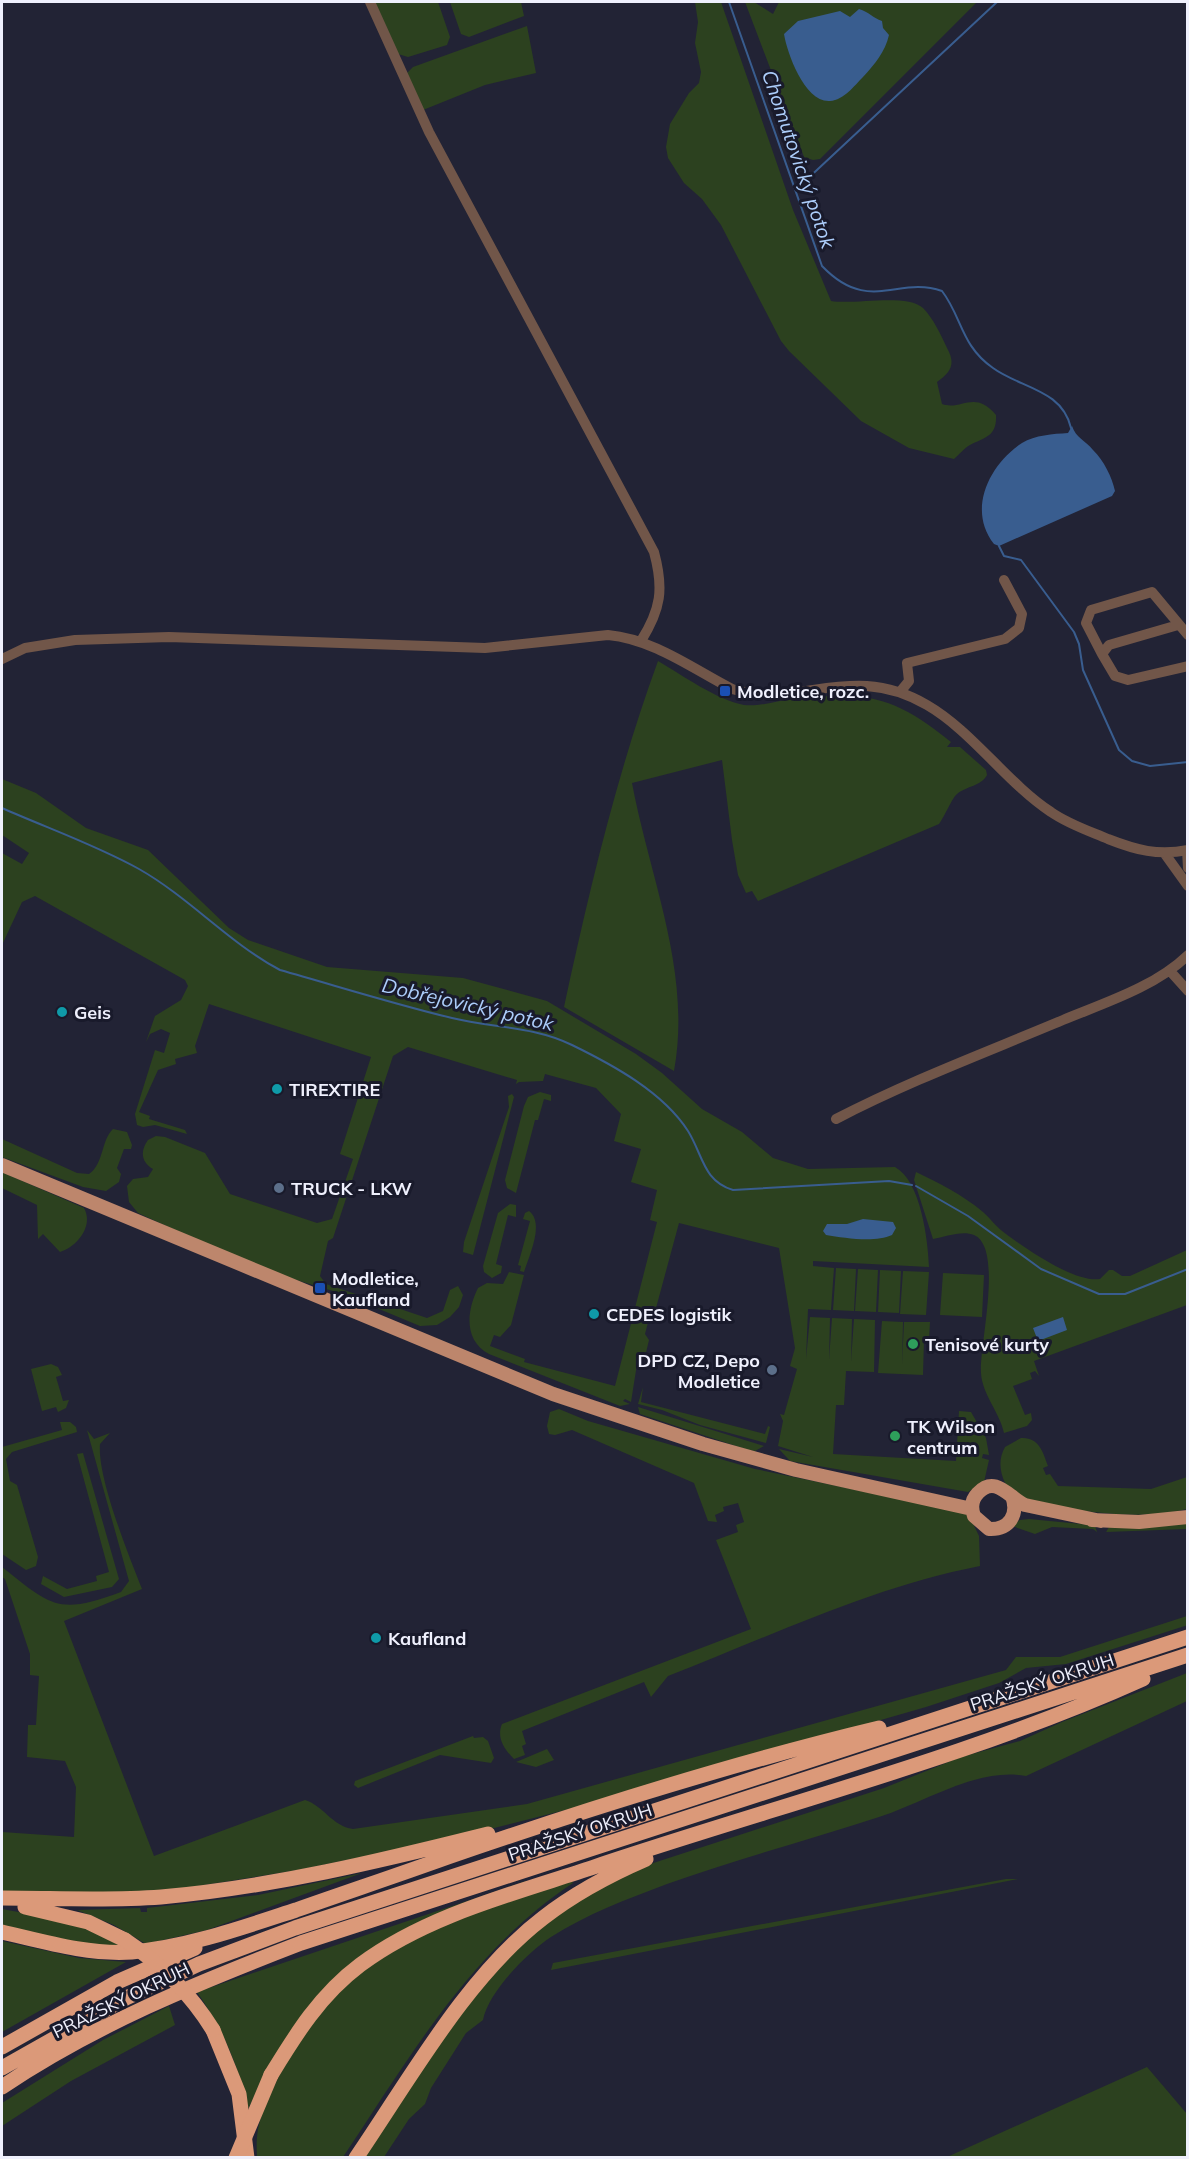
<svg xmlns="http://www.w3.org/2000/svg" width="1189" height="2159" viewBox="0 0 1189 2159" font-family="Mulish,sans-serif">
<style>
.green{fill:#2c411f}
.water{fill:#395d8f}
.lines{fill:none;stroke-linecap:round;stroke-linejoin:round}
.stream{stroke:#395d8f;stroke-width:2}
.minor{stroke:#715649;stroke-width:10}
.major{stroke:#bd866c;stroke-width:14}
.highway{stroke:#db9979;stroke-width:15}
.highway-bridge{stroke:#db9979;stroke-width:15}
.transit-dot{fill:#1a4fb4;stroke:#191a2b;stroke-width:2}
.culture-dot{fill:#0f9aa8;stroke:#191a2b;stroke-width:2}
.service-dot{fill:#5c6f8a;stroke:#191a2b;stroke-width:2}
.leisure-dot{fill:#2e9e5b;stroke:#191a2b;stroke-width:2}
.labels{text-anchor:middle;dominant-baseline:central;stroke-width:6;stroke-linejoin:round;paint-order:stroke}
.poi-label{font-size:18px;font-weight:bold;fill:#eff0fd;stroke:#191a2b;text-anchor:start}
.street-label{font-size:18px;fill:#eff0fd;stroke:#191a2b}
.water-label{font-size:20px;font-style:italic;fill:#accdfa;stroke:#191a2b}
</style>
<rect width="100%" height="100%" fill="#222335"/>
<path class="green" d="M374 2H438L450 37 447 45 408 57 398 54Z
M450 2H521L524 16 469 37 461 34Z
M695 2H721L793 210 831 301C854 305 907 293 923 308 933 318 941 335 947 348 956 364 951 372 937 382L942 404C961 411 975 389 996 415 997 436 986 437 970 445 964 448 959 455 954 459L909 448 861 421 789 351 781 341 721 225 702 199 684 183 668 158 666 147 670 124 689 93 699 83 701 72 695 43 698 22Z
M745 2H754L773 14 779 2H977L820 159 813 160 804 157Z
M527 26 536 73 485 85 423 110 406 74 413 67Z
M658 661C682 675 717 700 744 705 760 707 779 700 794 699 867 691 894 696 951 742L947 747H960L986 770 987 775C981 786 967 786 957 794 952 798 945 816 939 824L758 901 752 891 746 893 738 875 732 840 722 760 632 783C650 879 692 972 674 1071L564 1007C589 891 617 773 658 661Z
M2 779 36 793 86 828 148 850 229 928 248 940 327 967 463 978 547 1001 636 1054 662 1073 702 1109 742 1132 773 1158 808 1169 895 1167C921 1181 928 1240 929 1267L813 1261V1266L834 1268 831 1310 808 1309 806 1359 810 1317 830 1318 829 1360 832 1318 852 1319 851 1362 854 1319 875 1320 874 1372 846 1371 844 1405H836L833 1454 956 1461 959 1411 971 1412 986 1438 989 1455 983 1454 982 1458 989 1460 984 1482 968 1492 790 1461 779 1449 813 1457 778 1446 783 1421 780 1414 784 1415 797 1369 790 1366 795 1348 779 1248 679 1223 656 1308 652 1307 645 1334 649 1340 645 1357 637 1364 631 1402 625 1399 623 1401 630 1404 620 1406 489 1354C463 1340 467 1310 478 1288L487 1283 503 1284 509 1272 524 1275 511 1325 500 1337 494 1335 490 1346 525 1359 524 1362 615 1386 657 1222 650 1220 657 1190 631 1182 641 1149 614 1141 621 1114 596 1088 545 1074 543 1081 519 1082 516 1084 517 1080 408 1047 393 1056 333 1238 328 1241 320 1276 326 1284 427 1318 443 1311 450 1290 458 1286 463 1295 459 1307 450 1317 437 1325 420 1326 343 1294 263 1270 138 1213 129 1202 127 1186 133 1179 148 1177 153 1169C141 1162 140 1151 148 1140L156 1136 165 1137 205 1153 230 1194 317 1223 332 1219 353 1159 340 1154 371 1057 209 1004 195 1046 197 1053 175 1059 176 1064 158 1070 139 1112 150 1116 149 1119 185 1130 187 1134 155 1125 143 1127 137 1125 135 1114 155 1050 164 1053 170 1033 161 1029 150 1034 146 1042 155 1016 181 1000 188 986 185 980 35 896 22 902 2 945V853L22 864 29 853 2 835Z
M540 1092 551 1095V1101L544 1099 538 1120H535L516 1193 507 1188 505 1180 524 1106 528 1097Z
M512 1094 514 1097 473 1255 463 1252 464 1242 509 1107 508 1096Z
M113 1129 127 1132 132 1145 131 1149H124L117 1168 121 1174 119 1182 106 1191 83 1187 2 1157V1139L77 1173 89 1174C104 1164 101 1140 113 1129Z
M2 1172 84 1208C94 1226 77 1247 60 1252L43 1234 38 1239 37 1205 2 1188Z
M916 1172C939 1183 963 1195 983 1212 991 1219 997 1228 1006 1234 1026 1249 1075 1283 1100 1279L1109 1270H1113L1122 1276H1130L1187 1250V1305L1034 1361 1039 1376 1035 1371 1030 1373 1032 1379 1013 1386 1025 1415 1031 1413 1032 1420 1027 1426 1004 1433C1000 1413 982 1394 981 1373 979 1346 1004 1248 974 1235 962 1230 945 1237 933 1239L914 1180Z
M510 1204 516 1205V1217L508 1215 496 1264 502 1266 501 1273 492 1278 484 1272 483 1266 498 1213Z
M529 1211C545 1223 529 1256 524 1272L520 1271 521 1266 518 1265 530 1221 523 1219 525 1213Z
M836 1268 856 1269 854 1311 833 1310Z
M858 1269 878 1270 876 1312 855 1311Z
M880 1270 901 1271 899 1313 878 1312Z
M903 1271 929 1272 926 1315 900 1314Z
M943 1273 984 1275 982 1317 940 1315Z
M882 1321 903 1322 902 1365 904 1322H930L929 1340H924L923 1375 878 1373Z
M51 1364 58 1367 62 1375 56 1377 63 1401 69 1400 66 1408 58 1412 56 1407 42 1411 31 1369Z
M643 1387 641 1402 765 1434 768 1426 770 1427 766 1443 700 1425 662 1410 638 1404Z
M638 1407 764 1446 755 1451 748 1450 640 1414Z
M559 1409 588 1421 755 1469 968 1513 979 1536 980 1566C872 1587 771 1636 668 1676L651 1697 644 1682 522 1731 526 1744 522 1746 525 1755 514 1759C505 1750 496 1738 502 1724L751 1629 716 1540 738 1532 736 1525 744 1522 738 1503 723 1507 724 1511 715 1515 717 1522 708 1521 694 1483 572 1430 555 1435 549 1434 547 1426 550 1412Z
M60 1422H70L76 1427 77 1432 12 1452 6 1459 10 1481 17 1485 38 1557 36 1566 26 1570 2 1554V1447L62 1430Z
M87 1430 94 1439 110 1433 100 1444C97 1477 129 1556 142 1589L64 1621 154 1856 305 1800C324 1806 332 1826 353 1829L527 1804 1006 1670 1016 1657H1060L1187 1616 1188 1625 1066 1664 1026 1668 999 1683 926 1707 585 1805 463 1836 298 1870 185 1888 130 1892H2V1832L74 1837 76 1787 65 1761 27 1757 28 1725H36L39 1676 30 1675V1654L5 1579 2 1577V1567C52 1607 59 1615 121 1592L129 1581Z
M1021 1438C1039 1437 1043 1452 1048 1466L1043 1468 1046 1475 1050 1474 1058 1486 1151 1489 1187 1477V1509C1142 1520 1096 1513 1051 1506 1043 1505 1030 1505 1023 1501 1004 1491 994 1466 1005 1447Z
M83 1453 119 1579 112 1587 64 1597 41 1584 43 1576 67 1589 97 1581 96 1576 109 1572 77 1454Z
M1029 1519 1091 1525 1095 1526 1097 1532 1093 1529 1052 1527 1035 1534 1012 1526 1020 1520Z
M1187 1522V1529L1106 1532 1109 1527Z
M1187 1673V1701L1026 1776C977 1767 926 1802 879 1817 809 1840 737 1859 667 1884 627 1899 587 1914 551 1937 528 1952 488 1992 483 2020L466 2033 431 2088 425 2104 409 2119 384 2157 359 2158 465 2006 510 1954 565 1907 638 1868 884 1788 961 1757 1020 1741 1062 1722Z
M473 1736 474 1738 483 1737 488 1741 494 1758 491 1763 440 1755 358 1788 354 1785 355 1781Z
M547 1749 554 1760 536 1767 516 1762Z
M362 1873 207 1930 146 1944 114 1925 77 1910 140 1908 141 1912H147V1908L258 1895Z
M1006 1879H1018L551 1970 553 1963Z
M571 1880 573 1883C469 1952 411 2056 343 2157H257C255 2122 263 2112 277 2080 334 1951 450 1922 571 1880Z
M526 1881 527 1883 379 1945 266 2073 248 2109C239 2066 222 2028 197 1992Z
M2 1909 73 1922 120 1945 98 1947 2 1929Z
M2 1941 79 1958 126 1962 2 2032Z
M169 2006 175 2025 71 2081 2 2126V2103L103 2040Z
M1147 2067 1187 2114V2157H947Z"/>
<path class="water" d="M859 9C869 12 873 18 882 21L883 28 889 35C885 52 875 64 863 77 854 86 844 100 830 101 805 103 787 53 784 34L798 21 840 11 850 17Z
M1072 426C1076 438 1085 440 1093 450 1104 461 1112 477 1115 491L1112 496 999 546 994 544C967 510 989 465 1022 443 1035 435 1053 434 1068 433Z
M863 1219 893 1222 896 1228 892 1235C875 1243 845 1238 826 1235L823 1231 827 1224H847Z
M1063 1317 1067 1330 1038 1341 1033 1328Z"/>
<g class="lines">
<path class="stream" d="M729 2 822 266C869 315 898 275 942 291 962 317 961 346 993 368 1020 388 1062 389 1071 428
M803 183 997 2
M999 546 1004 556 1021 560 1074 632 1079 644 1083 670 1119 750 1132 761 1150 766 1188 762
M2 808C47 828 96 845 139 869 190 898 229 943 280 970 337 986 394 1004 452 1018 492 1028 534 1026 572 1045 613 1065 663 1092 688 1131 703 1155 703 1181 733 1190L889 1181 912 1185
M916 1186 968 1216 1041 1269 1099 1294H1125L1188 1269"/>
<path class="minor" d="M370 2 429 132 654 552C664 589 661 609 641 641
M1178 625 1109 645 1102 654 1115 676 1128 680 1188 666
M1102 654 1086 623 1091 610 1152 592 1188 635
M2 659 25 648 75 640 169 637 485 648 608 635C653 639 693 669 732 689 801 709 851 661 927 705 972 731 1007 783 1051 812 1068 824 1089 831 1108 839 1136 850 1158 856 1188 850
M900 692 909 681 907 663 1005 639 1019 628 1022 614 1004 580
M1187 850 1188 868
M1165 854 1188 886
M1170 971 1188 991
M836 1119C909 1081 987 1052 1063 1020 1104 1003 1155 987 1188 955"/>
<path class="major" d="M2 1165 553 1394 703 1444 796 1470 972 1509
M1012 1496C1019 1515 1009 1530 989 1529L974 1516C971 1508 971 1500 978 1493 996 1474 1010 1499 1025 1505L1101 1521
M1092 1520 1139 1522 1188 1517"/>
<path class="highway" d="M2 1898C55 1898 108 1901 161 1897 272 1887 380 1861 488 1834
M25 1907 88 1922 125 1940
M2 1932C45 1942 88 1955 132 1952 188 1947 244 1927 296 1910 347 1892 398 1875 448 1857 590 1808 733 1763 879 1728
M213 2030 239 2094 247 2158
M2 2047 117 1982 195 1948
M2 2068 126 1998 199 1964 295 1928 1188 1637
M271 2075C296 2034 320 1995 360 1965 427 1915 516 1893 594 1867 775 1806 970 1757 1143 1679
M2 2087C94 2025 197 1983 301 1943L1188 1655
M356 2158C410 2079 467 1976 543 1918 575 1893 609 1875 646 1859"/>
<path class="highway-bridge" d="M125 1940C161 1964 190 1993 213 2030
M236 2158 271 2075"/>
</g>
<g class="transit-dot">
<rect x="719" y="685" width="12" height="12" rx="3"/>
<rect x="314" y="1282" width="12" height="12" rx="3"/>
</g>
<g class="culture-dot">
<circle cx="62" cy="1012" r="6"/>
<circle cx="277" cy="1089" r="6"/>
<circle cx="594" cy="1314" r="6"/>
<circle cx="376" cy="1638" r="6"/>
</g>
<g class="service-dot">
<circle cx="279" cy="1188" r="6"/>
<circle cx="772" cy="1370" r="6"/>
</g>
<g class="leisure-dot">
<circle cx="913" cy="1344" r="6"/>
<circle cx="895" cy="1436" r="6"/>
</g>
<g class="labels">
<g class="poi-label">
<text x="737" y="691">Modletice, rozc.</text>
<text x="74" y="1012">Geis</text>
<text x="289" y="1089">TIREXTIRE</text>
<text x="291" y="1188">TRUCK - LKW</text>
<text x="332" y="1278">Modletice,<tspan x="332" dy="21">Kaufland</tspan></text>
<text x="606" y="1314">CEDES logistik</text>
<text x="925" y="1344">Tenisové kurty</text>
<text x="760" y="1360" text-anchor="end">DPD CZ, Depo<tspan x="760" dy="21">Modletice</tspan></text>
<text x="907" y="1426">TK Wilson<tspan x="907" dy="21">centrum</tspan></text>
<text x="388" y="1638">Kaufland</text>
</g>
<g class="street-label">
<text transform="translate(1042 1682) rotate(-18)">PRAŽSKÝ OKRUH</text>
<text transform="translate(580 1832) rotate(-18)">PRAŽSKÝ OKRUH</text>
<text transform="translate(121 2000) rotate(-26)">PRAŽSKÝ OKRUH</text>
</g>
<g class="water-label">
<text transform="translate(799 159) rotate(71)">Chomutovický potok</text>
<text transform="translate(468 1004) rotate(13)">Dobřejovický potok</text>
</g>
</g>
<rect width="1189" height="2159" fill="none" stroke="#eff0fd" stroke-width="6"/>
</svg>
